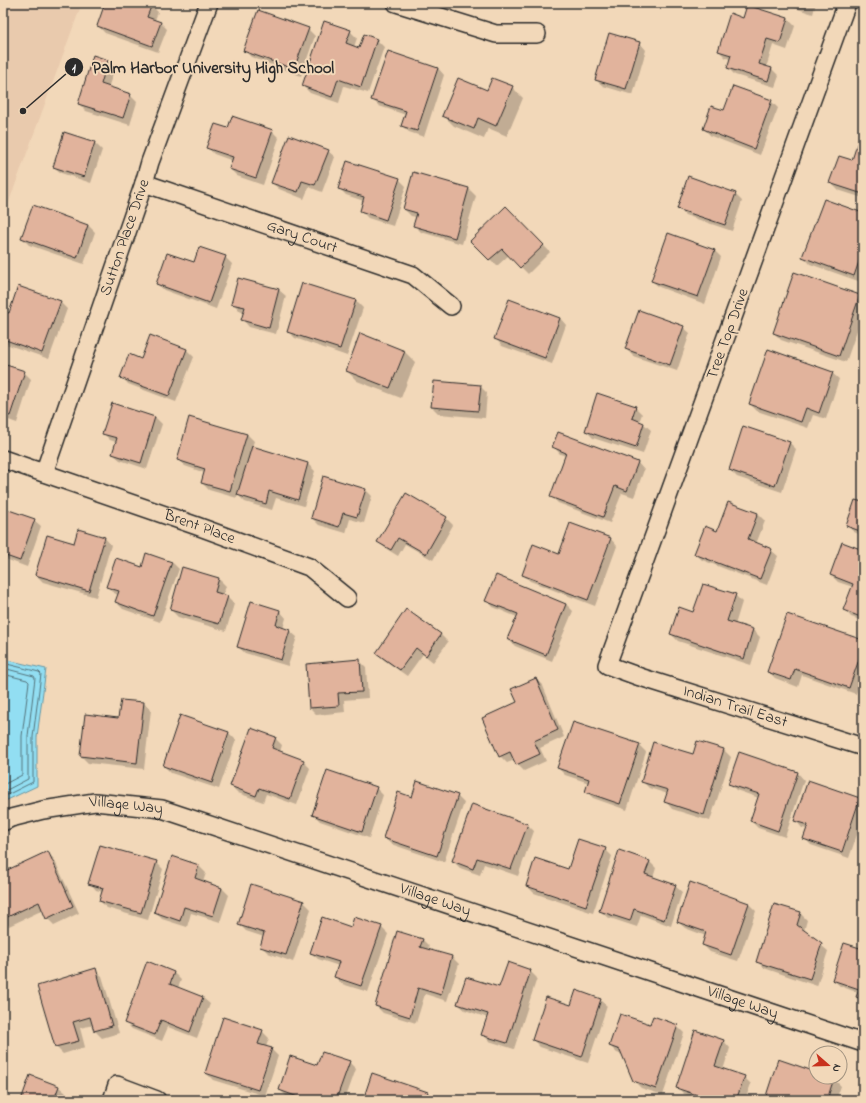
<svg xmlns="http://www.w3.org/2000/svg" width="866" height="1103" viewBox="0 0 866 1103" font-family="'Indie Flower',sans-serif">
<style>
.built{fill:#e9caad}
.water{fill:#92def2;stroke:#6996a2}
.shadow{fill:#0003}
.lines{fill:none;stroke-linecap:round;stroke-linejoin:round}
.shore{stroke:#54737b;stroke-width:1}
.building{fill:#e1b39c;stroke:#2b2b2b}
.minor-casing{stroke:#2b2b2b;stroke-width:20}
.minor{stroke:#f2d8b9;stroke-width:17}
.labels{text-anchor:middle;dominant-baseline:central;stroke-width:4;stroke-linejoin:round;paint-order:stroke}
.street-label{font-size:16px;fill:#2b2b2b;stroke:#f2d8b9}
.leader{fill:none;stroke:#2b2b2b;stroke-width:1.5}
.callout-dot{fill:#2b2b2b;stroke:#f2d8b9;stroke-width:1.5}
.mark-label{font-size:12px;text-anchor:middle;font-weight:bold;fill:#fff}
.callout-label{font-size:17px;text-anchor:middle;font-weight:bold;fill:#2b2b2b;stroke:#f2d8b9;stroke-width:4;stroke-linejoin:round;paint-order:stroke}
</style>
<rect width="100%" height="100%" fill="#f2d8b9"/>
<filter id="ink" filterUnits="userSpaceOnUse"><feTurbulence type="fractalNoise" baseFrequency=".025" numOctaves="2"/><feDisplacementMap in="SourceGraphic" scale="8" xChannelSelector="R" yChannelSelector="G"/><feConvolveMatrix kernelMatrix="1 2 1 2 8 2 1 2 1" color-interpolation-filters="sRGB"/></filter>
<g filter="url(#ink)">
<path class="built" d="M3 3H82L3 218Z"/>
<path class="water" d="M3 659 46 669 37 737V786L3 802Z"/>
<path class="shadow" d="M106 3H146L151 5 158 12 155 20 160 22 167 29 158 52 105 33 98 26Z
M780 3H816L813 14Z
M748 6 788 19 795 26 787 50 773 45 766 68 772 69 779 76 775 87 735 75 728 68 731 59 726 58 719 51 744 19Z
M308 29 315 36 301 76 251 57 245 51Z
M350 31 357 38 354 47 360 49 364 36 377 40 384 47 368 93 344 86 339 103 310 93 303 86Z
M640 43 646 50 633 95 603 86 596 80Z
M94 57 108 61 115 68 108 88 130 95 137 102 130 125 86 111 79 104Z
M438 68 444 75 424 137 409 132 402 126 406 115 379 106 372 99Z
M512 87 523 98 507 136 488 128 484 139 454 126 444 116 487 92Z
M771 101 778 108 760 155 711 136 704 129 725 111Z
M229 129 272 131 279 138 263 185 237 176 230 169 233 161 214 154 207 147Z
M65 134 95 143 102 150 91 183 61 173 54 167Z
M863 134V198L838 190 831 183 853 161Z
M328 151 335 157 322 192 309 187 304 199 279 189 272 183Z
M414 173 469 189 476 196 462 244 421 232 414 225 416 217 411 216 404 209Z
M399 179 406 186 393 226 368 218 361 211 364 201 346 195 339 188Z
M735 194 742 201 732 231 685 215 678 208Z
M506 207 550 252 528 274 509 255 497 266 472 241Z
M863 214V276L861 282 810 264 804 257Z
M88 225 95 232 84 264 29 245 22 238Z
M714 250 721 257 705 304 659 287 652 281Z
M225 257 232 264 216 309 164 290 157 284 194 263Z
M795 273 860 296 863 299V313L846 362 781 340 774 333Z
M279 290 286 296 276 334 249 327 243 320 245 312 239 310 233 303Z
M356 301 363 308 347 356 295 338 288 331Z
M60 302 67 309 49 359 3 343V312L10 314Z
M560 318 566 325 552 364 502 346 496 339Z
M683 327 690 333 677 371 633 356 626 349Z
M187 350 194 357 176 402 128 384 122 377 142 360Z
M404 351 415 362 401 398 357 381 347 371Z
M3 365 24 372 31 379 17 423 3 418Z
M832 373 839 379 826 419 813 415 808 428 757 411 750 404Z
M480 386 487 393 485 418 439 414 432 407Z
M113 404 155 417 162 424 147 469 120 460 113 454 116 442 110 440 103 433Z
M635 407 642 414 639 422 644 424 651 430 643 454 593 438 586 431Z
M247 434 254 441 252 447 308 464 315 471 304 506 276 498 272 510 245 502 238 495 237 498 209 490 202 483 205 473 185 466 178 460Z
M789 442 796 449 782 492 737 477 730 470Z
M554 447 638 463 644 470 634 497 622 493 610 523 558 503 551 496 566 456 560 454Z
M365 489 372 496 364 523 350 519 346 533 319 525 312 518Z
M729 503 758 514 765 521 756 544 771 550 778 556 767 585 702 560 695 553 718 532Z
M863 503V536L854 532 847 526Z
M3 509 34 520 41 526 27 567 3 558Z
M446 518 453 525 433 560 405 544 398 556 385 548 378 542Z
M105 538 111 545 96 597 43 582 36 575 74 544Z
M611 539 617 546 595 606 530 581 523 575 560 555Z
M863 551V621L851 617 845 610 853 587 838 582 831 575Z
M172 562 179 569 160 622 123 609 116 602 118 595 114 593 107 586 142 568Z
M183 568 219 579 226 586 223 595 227 597 234 604 226 631 178 617 171 610Z
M735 595 742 602 735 625 753 630 760 637 751 665 678 641 671 634 694 613Z
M487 600 566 604 573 611 552 661 515 646 508 639 517 617 493 607Z
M280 611 286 618 283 629 290 631 297 637 288 666 245 653 238 647Z
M407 611 441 635 448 642 433 662 423 654 407 676 384 660 377 653Z
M863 641V674L856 694 802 675 798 687 775 678 768 671Z
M359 660 366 667 368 698 344 700 345 712 317 715 310 708Z
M536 679 543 686 564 737 540 748 546 761 524 771 517 764 515 760 507 763 500 756 518 703Z
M122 701 144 703 151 710 144 769 88 763 81 756 119 719Z
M181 717 229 733 236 740 219 789 171 773 164 766Z
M275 738 282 745 280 752 303 761 310 768 297 805 266 794 263 802 238 793 231 786Z
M698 742 724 750 731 757 710 821 672 809 666 802 668 794 649 788 642 781 694 756Z
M639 745 646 752 627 810 593 798 586 791 589 783 565 775 558 768Z
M798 773 804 780 785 837 758 828 751 821 759 798 736 790 729 783Z
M809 781 860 799 863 802V817L849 858 811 845 804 838 807 829 802 828 796 821Z
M376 788 383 795 369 838 320 821 313 814Z
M457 796 464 803 444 862 391 844 384 838Z
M527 824 534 831 518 876 484 864 480 875 460 868 453 861Z
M605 849 612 856 593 913 534 893 527 886 568 870Z
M47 852 54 859 79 913 54 925 47 918 43 910 9 926 3 920V874Z
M649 861 656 868 653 878 675 886 682 892 671 926 641 915 637 927 607 917 600 911Z
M156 862 163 869 148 920 107 908 100 901 103 892 96 890 90 883Z
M199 866 206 873 203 882 222 888 229 895 220 922 191 913 187 927 162 919 155 912Z
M691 884 749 904 756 911 738 961 710 952 703 945 706 936 685 928 678 922Z
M304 902 311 909 293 962 268 953 261 946 264 937 246 931 239 924Z
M800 913 807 920 804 931 828 951 817 986 764 968 757 961Z
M381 927 388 934 368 992 342 984 335 977 339 966 318 959 311 953 351 928Z
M422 939 429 946 428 950 452 957 459 964 447 1001 425 994 416 1023 383 1013 376 1006Z
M863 950V1003L858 997 859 993 840 986 833 980Z
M148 963 174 973 181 980 178 988 203 998 210 1004 197 1038 168 1027 162 1041 132 1029 125 1022Z
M95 970 102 976 119 1033 102 1038 95 1031 93 1025 80 1028 85 1047 63 1054 56 1047 38 986Z
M530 971 537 978 514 1049 489 1041 483 1034 488 1018 465 1010 458 1004 500 989Z
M600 1000 607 1006 588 1063 540 1047 533 1040 572 1006Z
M651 1025 677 1026 684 1033 663 1095 641 1088 634 1081 623 1055 617 1053 610 1046Z
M262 1031 269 1038 266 1047 271 1049 278 1056 265 1096 213 1080 206 1073Z
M724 1041 730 1048 723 1070 744 1077 751 1084 745 1100H696V1098L684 1094 677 1087Z
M349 1062 356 1069 345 1100H297L287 1097 280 1090 318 1067Z
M816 1073V1077H828L834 1079 841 1086 836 1100 766 1099Z
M30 1076 59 1087 66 1093 63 1100H22Z
M427 1093 434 1100H364Z"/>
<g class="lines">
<path class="shore" d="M3 663 39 672 41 674 33 737V782L3 797
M3 668 34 676 35 678 28 736V779L3 792
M3 674 27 680 29 682 22 736V775L3 785"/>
</g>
<path class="building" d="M105 3 152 4 147 17 161 22 152 46 97 26Z
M747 5 788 18 780 43 767 39 759 64 772 68 768 81 727 68 731 55 718 51 730 13 743 18Z
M258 10 309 28 294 69 243 51Z
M324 21 351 30 346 43 359 48 364 34 377 39 361 87 338 79 332 97 302 86Z
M609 33 640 42 626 89 595 80Z
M388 51 438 68 417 131 401 126 406 111 371 100Z
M93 55 108 60 101 84 131 94 123 118 78 104Z
M458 78 487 90 492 78 513 86 496 126 478 118 474 129 442 116Z
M733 86 772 100 754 149 703 129 711 106 724 110Z
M232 116 273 130 256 178 229 169 233 157 206 148 215 124 228 128Z
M64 132 95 142 84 177 53 167Z
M861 132 863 133V194L829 183 839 156 852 160Z
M289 135 329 150 315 185 302 181 298 192 271 183Z
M347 161 400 178 386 220 360 211 364 197 338 189Z
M413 172 469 188 455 238 413 226 417 213 403 209Z
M688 176 736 193 725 225 677 209Z
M824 199 863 213V250L854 276 802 257Z
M33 205 88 225 77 258 21 238Z
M506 206 544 245 520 268 502 249 489 260 470 241Z
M668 233 715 250 698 297 651 281Z
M199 247 226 256 209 303 156 284 167 253 194 262Z
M794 272 860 295 839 356 773 333Z
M238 278 279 289 269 328 241 320 245 307 231 304Z
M302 283 356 300 340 349 287 332Z
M18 286 61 301 42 353 3 339V311L9 313Z
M509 299 560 318 545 358 494 339Z
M639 310 684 326 670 365 625 349Z
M360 333 405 351 390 388 346 371Z
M150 335 187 349 169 396 120 378 129 354 141 359Z
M768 349 833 372 819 413 806 408 801 422 749 404Z
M3 364 25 371 10 416 3 414Z
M434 381 481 385 478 411 431 407Z
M597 393 636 406 632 418 644 423 636 448 585 431Z
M112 403 155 417 141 463 112 454 117 438 102 434Z
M189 417 247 434 230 491 201 483 205 469 177 460Z
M743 426 790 442 775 486 729 470Z
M558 432 638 462 627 491 615 486 603 517 550 497 566 453 552 447Z
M252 446 308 463 298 500 269 491 266 504 237 495Z
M323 476 366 489 357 517 343 513 339 527 311 518Z
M406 493 447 517 426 554 398 538 391 550 377 542Z
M855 500 863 502V532L846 526Z
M728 502 758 513 748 539 772 549 760 579 694 554 705 526 717 531Z
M3 508 35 519 20 561 3 555Z
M570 523 611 538 588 600 522 575 533 544 559 554Z
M78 529 105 537 89 591 35 575 47 535 74 543Z
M842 542 863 550V618L843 610 853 584 830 575Z
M146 553 172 562 153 616 115 602 119 591 106 587 116 558 142 567Z
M182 567 219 578 215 592 228 596 219 624 170 610Z
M496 575 566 604 546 655 507 639 518 614 485 601Z
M703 584 736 594 727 621 753 629 744 659 670 634 679 607 693 612Z
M251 601 280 610 276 625 290 630 281 660 237 647Z
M406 609 441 634 426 656 416 648 400 670 376 653Z
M787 614 863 640V648L849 688 795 669 791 680 767 672Z
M360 659 362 692 338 693 339 706 309 708 306 664Z
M536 678 558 730 534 741 540 754 516 765 510 752 499 757 482 718 517 702 511 689Z
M121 700 144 702 137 763 80 756 85 714 118 718Z
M180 715 229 732 212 783 163 766Z
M573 722 640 744 620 804 585 792 589 779 557 768Z
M251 728 276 737 272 748 304 760 290 799 259 788 256 796 230 786Z
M697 741 724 749 704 815 664 802 668 790 641 782 653 742 693 754Z
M739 752 798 772 778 831 750 821 759 794 728 784Z
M327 770 377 787 362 832 312 815Z
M808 780 860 798 842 852 803 839 808 825 794 821Z
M417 781 458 795 437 856 383 838 398 792 412 797Z
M472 804 528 824 511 869 477 858 473 869 452 861Z
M578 839 606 848 586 906 526 886 535 858 568 869Z
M100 845 157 861 141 913 99 901 103 888 88 884Z
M619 850 650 861 645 874 676 885 664 920 634 909 630 921 599 911Z
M48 851 73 906 46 919 39 902 3 919V872Z
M172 856 199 865 195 878 222 888 213 916 184 907 180 921 154 912Z
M690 882 749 903 731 955 702 945 706 932 677 922Z
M251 884 304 901 286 955 260 947 264 933 238 925Z
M774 904 801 912 797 925 822 943 810 979 756 962Z
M322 917 351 927 354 917 382 926 361 986 334 977 339 962 310 953Z
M397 931 423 939 420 947 452 956 441 995 418 988 410 1017 375 1006Z
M844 943 863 949V1000L856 997 859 989 832 980Z
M147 961 174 972 170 984 203 997 190 1032 161 1020 155 1035 124 1023Z
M508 962 531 970 507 1043 481 1035 488 1014 457 1004 466 977 499 987Z
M96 968 112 1026 94 1031 90 1017 73 1022 79 1041 55 1047 37 986Z
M576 990 601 999 582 1057 532 1040 546 997 571 1005Z
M620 1014 650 1024 653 1016 678 1025 656 1089 633 1081 620 1050 609 1046Z
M223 1017 263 1030 258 1044 272 1048 258 1090 205 1073Z
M695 1030 724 1040 715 1066 745 1076 736 1100H695L697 1095 676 1088Z
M322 1052 350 1061 336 1100H306L279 1090 290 1056 317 1065Z
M778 1059 816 1072V1077L834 1078 827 1100 765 1099Z
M372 1073 428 1092 425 1100H363Z
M30 1075 59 1086 54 1100H21Z"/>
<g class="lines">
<g class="minor-casing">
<g id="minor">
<path d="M396 3 496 34H537"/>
<path id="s1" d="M847 3 607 665 640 677 863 747"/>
<path id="s2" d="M144 183 413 275 451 306"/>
<path id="s3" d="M3 459 197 526 309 567 347 598"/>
<path id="s4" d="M44 473 144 183 150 162 209 3"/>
<path id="s5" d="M3 822 11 818 43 810 95 802 162 809 863 1043"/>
<path d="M112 1100 117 1085 157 1100"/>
</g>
</g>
<use href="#minor" class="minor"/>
</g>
</g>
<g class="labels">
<g class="street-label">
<text stroke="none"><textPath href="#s4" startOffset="249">Sutton Place Drive</textPath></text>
<text stroke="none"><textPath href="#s2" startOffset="167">Gary Court</textPath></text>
<text transform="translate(728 334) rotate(-70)">Tree Top Drive</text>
<text stroke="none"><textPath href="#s3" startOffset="208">Brent Place</textPath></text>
<text stroke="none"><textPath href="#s1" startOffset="839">Indian Trail East</textPath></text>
<text stroke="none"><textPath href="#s5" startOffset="126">Village Way</textPath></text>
<text stroke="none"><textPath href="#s5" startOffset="450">Village Way</textPath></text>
<text stroke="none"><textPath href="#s5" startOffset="774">Village Way</textPath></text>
</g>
</g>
<path class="leader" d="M23 111L74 67"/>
<g class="callout-dot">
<circle cx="23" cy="111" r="4"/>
<circle cx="74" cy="67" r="10"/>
</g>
<g class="mark-label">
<text x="74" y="72">1</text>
</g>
<g class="callout-label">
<text x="213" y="73">Palm Harbor University High School</text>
</g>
<rect width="866" height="1103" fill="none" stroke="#f2d8b9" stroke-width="16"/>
<rect x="8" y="8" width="850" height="1087" fill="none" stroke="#2b2b2b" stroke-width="1.5" filter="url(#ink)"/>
<g transform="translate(828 1065) rotate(110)"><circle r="19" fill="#f2d8b9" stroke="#a29380"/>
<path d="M0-3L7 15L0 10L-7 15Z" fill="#c8321e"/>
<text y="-6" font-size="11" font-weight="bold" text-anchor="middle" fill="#2b2b2b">N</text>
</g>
</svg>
